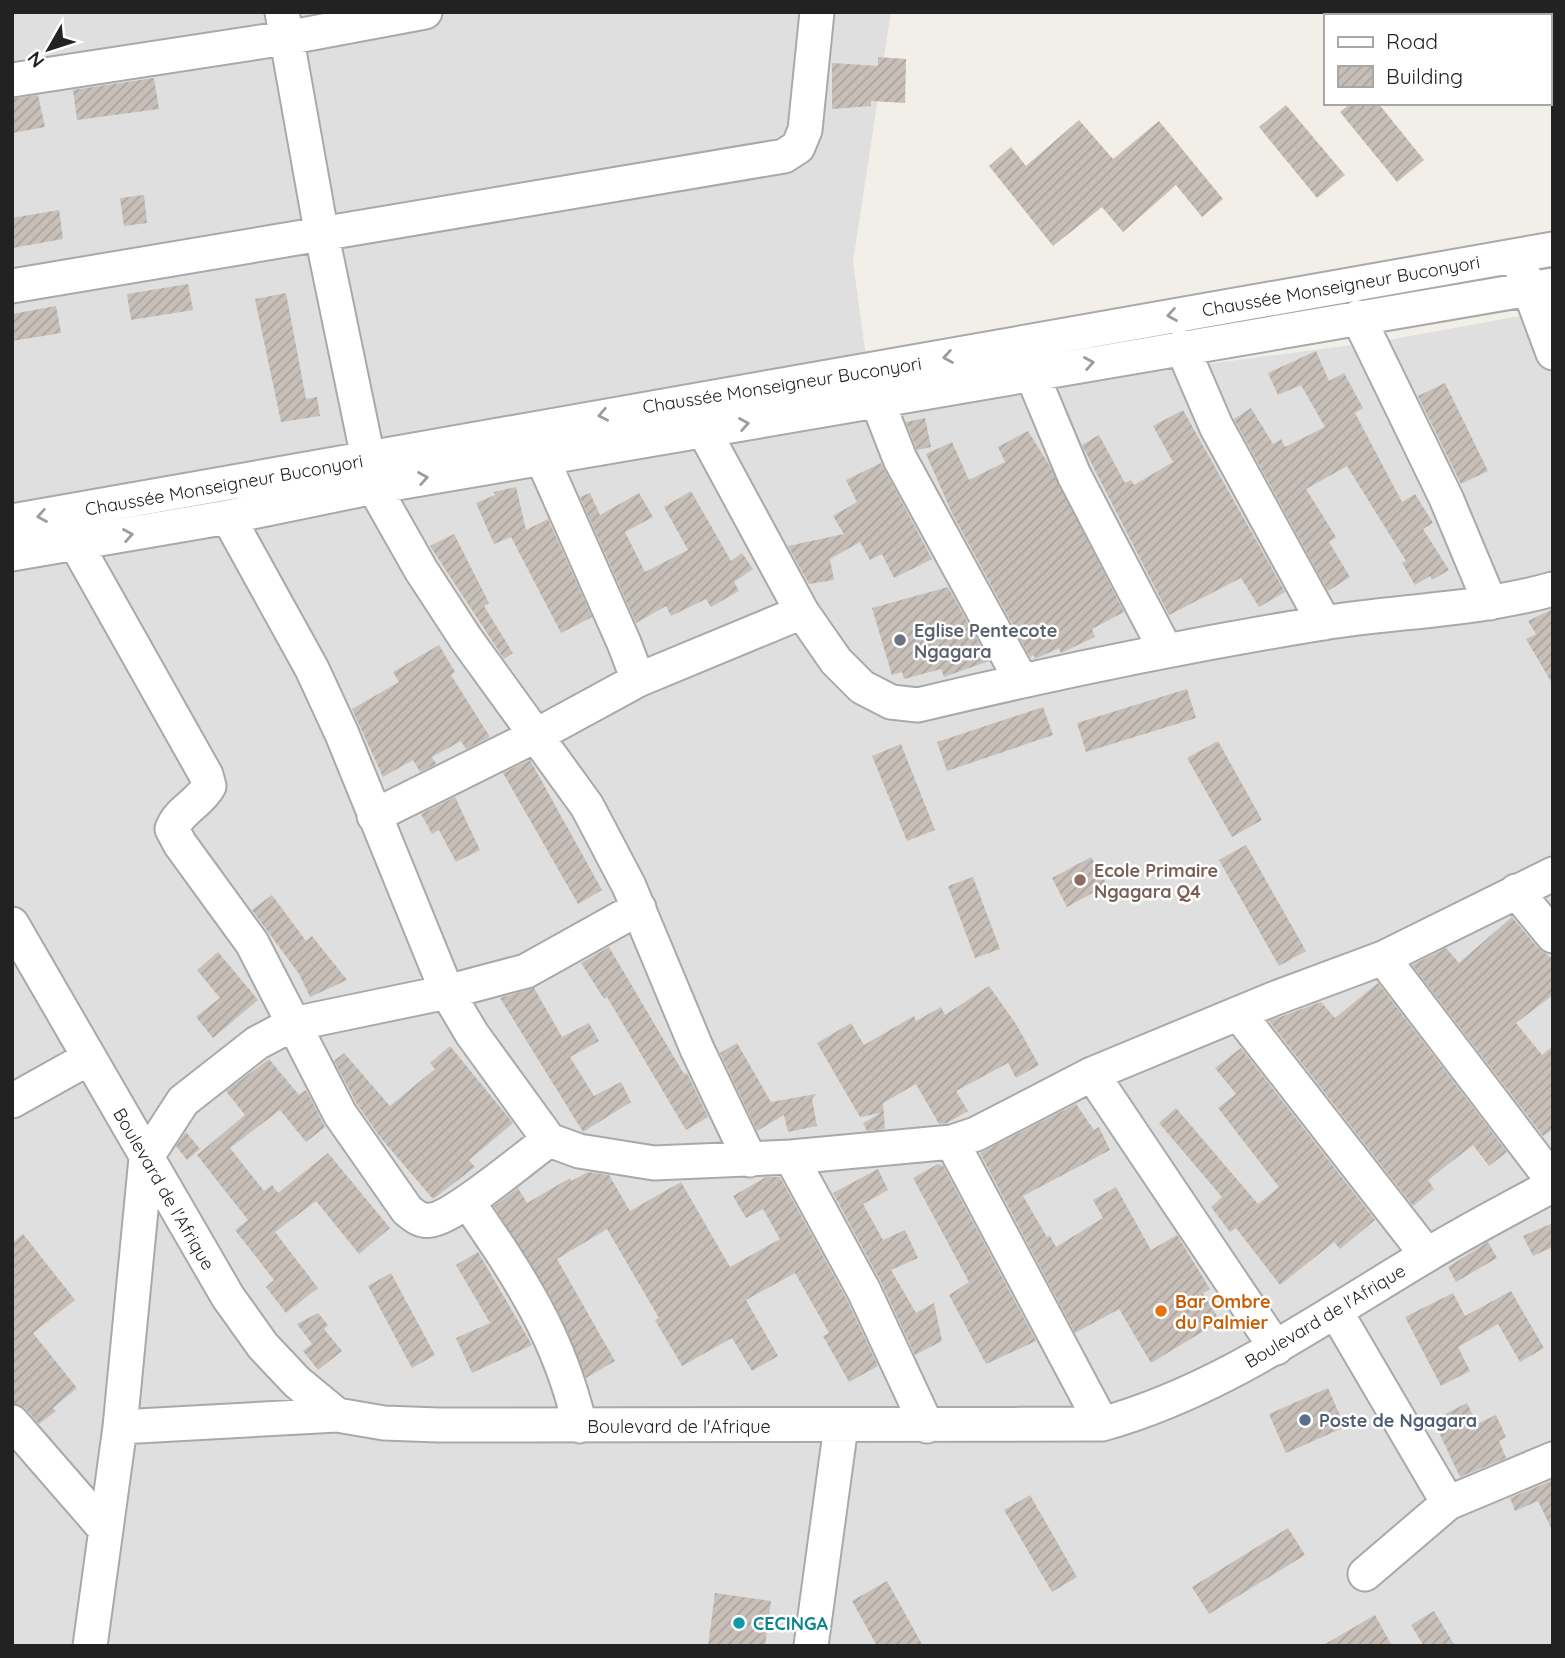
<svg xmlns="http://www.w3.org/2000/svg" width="1565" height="1658" viewBox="0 0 1565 1658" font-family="Quicksand,sans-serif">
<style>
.residential{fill:#e0dfdf}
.building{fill:url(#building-hatch)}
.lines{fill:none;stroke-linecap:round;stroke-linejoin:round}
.minor-casing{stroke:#a9a9a9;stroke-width:37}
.minor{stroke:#fff;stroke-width:33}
.oneway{stroke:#9c9c9c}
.worship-dot{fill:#6b7280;stroke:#fff;stroke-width:2.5}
.education-dot{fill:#8d6e63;stroke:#fff;stroke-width:2.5}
.food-dot{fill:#e8710a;stroke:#fff;stroke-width:2.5}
.service-dot{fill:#5c6f8a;stroke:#fff;stroke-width:2.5}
.culture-dot{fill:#0f9aa8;stroke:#fff;stroke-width:2.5}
.labels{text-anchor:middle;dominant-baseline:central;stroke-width:5;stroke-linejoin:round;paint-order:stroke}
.street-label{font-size:18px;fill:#222;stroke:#fff}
.worship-label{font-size:18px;font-weight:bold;fill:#5b616d;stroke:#fff;text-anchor:start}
.education-label{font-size:18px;font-weight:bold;fill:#785e54;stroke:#fff;text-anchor:start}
.food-label{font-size:18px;font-weight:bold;fill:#c56008;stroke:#fff;text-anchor:start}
.service-label{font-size:18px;font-weight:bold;fill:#4e5e75;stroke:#fff;text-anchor:start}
.culture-label{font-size:18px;font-weight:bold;fill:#0d838f;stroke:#fff;text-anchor:start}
</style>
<defs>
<pattern id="building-hatch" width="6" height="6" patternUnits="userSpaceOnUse" patternTransform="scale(1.75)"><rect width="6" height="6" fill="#c7bfb8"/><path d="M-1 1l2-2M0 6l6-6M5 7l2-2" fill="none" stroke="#aba49e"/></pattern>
</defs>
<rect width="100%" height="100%" fill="#f2efe9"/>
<path class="residential" d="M12 12H891L853 262 873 408 1382 341 1553 310V1646H12Z"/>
<path class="building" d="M878 57 906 59 905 103 871 101V106L832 109V63L878 66Z
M154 78 159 109 77 120 73 90Z
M38 95 45 127 12 133V99Z
M1351 103H1378L1424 160 1397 182 1340 112Z
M1286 105 1345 175 1317 198 1259 127Z
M1079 120 1113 159 1159 121 1223 199 1202 217 1176 185 1123 232 1102 207 1053 246 989 166 1011 147 1026 166Z
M144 195 147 223 124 226 120 198Z
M59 210 63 239 12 248V218Z
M188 284 193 310 131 320 127 294Z
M286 293 306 399 317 397 320 416 281 422 255 299Z
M56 306 61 333 12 341V314Z
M1316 351 1329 381 1344 373 1363 408 1355 413 1402 502 1415 494 1433 523 1423 529 1449 570 1432 580 1430 576 1415 585 1402 563 1406 561 1347 466 1306 489 1336 537 1329 542 1350 577 1328 591 1234 419 1251 408 1273 444 1281 439 1285 447 1325 427 1301 385 1278 395 1268 373Z
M1445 383 1488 471 1461 484 1418 396Z
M1183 410 1285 592 1259 607 1241 578 1169 615 1082 445 1099 435 1125 483 1131 480 1134 485 1173 462 1153 426Z
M925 418 931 447 917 450 906 422Z
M1028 431 1048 463 1124 612 1092 629 1095 637 1061 653 1059 648 1035 659 1034 655 1030 657 952 513 926 454 952 442 969 480 1005 462 998 447Z
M881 463 932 559 894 578 882 554 870 560 860 542 830 559 834 580 809 584 788 546 844 534 833 516 857 502 846 480Z
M516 487 526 530 548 519 592 617 561 633 511 537 494 544 476 503 495 495 494 492Z
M691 491 731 561 742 553 753 569 734 582 739 591 711 607 706 599 671 616 666 606 636 623 580 497 590 493 600 515 639 493 653 517 625 532 645 572 688 550 664 507Z
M454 534 489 603 484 606 513 653 504 659 430 546Z
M948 587 989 661 944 677 941 669 904 679 902 672 892 675 872 608Z
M1553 609V685L1526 639 1536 634 1528 621Z
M439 645 455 672 451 675 490 737 466 749 461 741 432 757 436 764 420 772 413 760 383 777 352 709 399 682 393 672Z
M1187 689 1196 718 1086 752 1077 723Z
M1043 707 1053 735 947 771 937 742Z
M1218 741 1262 820 1232 837 1187 758Z
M901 744 935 830 907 841 872 756Z
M530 760 602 890 578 904 503 773Z
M455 797 480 850 456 862 439 830 432 834 421 814Z
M1246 845 1306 951 1279 966 1219 860Z
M1091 857 1107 885 1067 907 1052 878Z
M973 877 1000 949 975 958 948 886Z
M272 895 306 941 312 936 347 980 310 997 299 974 252 910Z
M1512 917 1538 948 1553 959V995L1516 1023 1542 1055 1553 1046V1129L1543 1136 1412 965 1446 948 1459 963Z
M609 947 684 1074 687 1073 708 1117 686 1130 607 997 604 999 581 963Z
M218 952 258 1000 213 1038 196 1017 220 998 197 970Z
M1378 983 1507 1152 1489 1166 1473 1145 1428 1180 1434 1189 1413 1206 1269 1021 1321 1002 1335 1018Z
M989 986 1016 1024 1039 1065 1016 1078 1008 1063 956 1091 968 1111 947 1123 939 1124 916 1084 883 1103 885 1129 867 1131 863 1123 881 1113 860 1117 817 1043 851 1023 864 1045 914 1016 916 1021 941 1007 945 1015Z
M534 988 562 1037 589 1023 599 1041 570 1057 594 1096 621 1082 631 1102 583 1132 500 998Z
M737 1043 771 1102 816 1094 812 1099 817 1126 788 1132 784 1115 757 1131 720 1053Z
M450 1046 513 1123 469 1160 475 1167 433 1199 380 1137 357 1104 334 1061 344 1053 390 1106 435 1069 430 1063Z
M1241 1048 1375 1220 1340 1249 1334 1242 1280 1285 1236 1228 1230 1232 1211 1207 1222 1197 1159 1123 1176 1108 1258 1204 1279 1187 1218 1108 1236 1094 1215 1068Z
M269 1059 299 1095 306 1090 325 1127 306 1142 280 1110 230 1148 264 1191 272 1185 278 1193 328 1153 390 1228 359 1254 316 1201 275 1232 318 1288 286 1313 266 1287 274 1280 235 1230 248 1220 197 1155 245 1115 226 1091Z
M1076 1104 1094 1130 1099 1127 1110 1150 1023 1196 1047 1237 1050 1236 1056 1247 1103 1218 1093 1200 1116 1187 1151 1250 1177 1235 1210 1289 1203 1293 1220 1321 1151 1363 1119 1309 1075 1333 980 1153Z
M186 1132 200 1149 187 1160 176 1146Z
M938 1164 943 1166 1036 1341 986 1364 949 1295 969 1282 913 1178Z
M878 1169 888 1190 863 1204 883 1240 905 1230 918 1258 891 1270 916 1313 934 1303 942 1341 915 1355 881 1282 833 1193Z
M588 1172 609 1175 630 1211 681 1182 730 1267 780 1239 763 1209 746 1218 733 1196 766 1177H780L847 1300 878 1366 849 1382 823 1336 829 1333 795 1273 746 1300 778 1356 752 1371 732 1338 682 1366 655 1320 659 1318 607 1229 557 1259 615 1361 586 1378 552 1299 494 1206 518 1188 527 1203 570 1178 571 1181Z
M1553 1223V1247L1533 1256 1523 1236Z
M23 1234 75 1300 33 1333 77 1388 53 1408 56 1411 39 1424 26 1409 12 1403V1243Z
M1488 1242 1497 1258 1456 1282 1448 1267Z
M478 1252 532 1345 472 1373 456 1338 490 1323 456 1265Z
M391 1273 435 1355 412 1368 368 1286Z
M1511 1291 1544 1348 1520 1362 1498 1324 1458 1347 1470 1371 1441 1386 1405 1317 1453 1293 1465 1316Z
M318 1313 328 1325 324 1329 342 1351 318 1370 303 1351 312 1344 297 1324Z
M1328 1388 1345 1427 1286 1453 1269 1414Z
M1467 1403 1477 1424 1496 1415 1506 1437 1499 1441 1506 1458 1460 1477 1433 1420Z
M1553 1480V1532L1538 1501 1515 1511 1510 1498Z
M1030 1495 1077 1577 1052 1592 1004 1510Z
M1288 1528 1305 1555 1209 1614 1192 1587Z
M887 1581 923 1646H877L852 1601Z
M715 1593 771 1601 765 1646H708Z
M1434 1611 1455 1646H1424L1411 1625Z
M1375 1615 1392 1646H1322Z"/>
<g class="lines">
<g class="minor-casing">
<path id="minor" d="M282 12 322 236 374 487 421 570 466 639 587 806 629 886 697 1049 750 1160
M12 80 286 38 425 12
M1522 270 1553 353
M12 286 784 156 798 147 805 130 817 12
M1358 317 1446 498 1490 603
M1182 347 1216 426 1324 623
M1031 372 1074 475 1166 651
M877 400 900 459 1021 680
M704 431 802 612 836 661 862 687 891 702 918 705C1052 673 1187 645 1323 623 1399 611 1478 610 1553 589
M542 458 624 643 638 680
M228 517 312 669 342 734 447 992 472 1034 549 1140 579 1151 654 1163 791 1157 864 1291 927 1426
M12 521C526 431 1039 339 1553 249
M76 544 206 775 209 786C200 803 179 810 172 829L180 844 252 943 340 1114 407 1210C414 1216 421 1222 431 1220 454 1218 526 1156 549 1140
M12 554 228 517 374 487 1553 285
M374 816 537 735 638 680 802 612
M1516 891 1553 936
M12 924 228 1297 263 1346 297 1382 337 1415 384 1423 438 1425 1102 1424C1221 1391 1322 1317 1427 1255 1468 1230 1511 1208 1553 1185
M1383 958 1553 1181
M1239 1014 1427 1255
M1092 1074 1276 1348
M12 1101 89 1058
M952 1142 976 1134 1092 1074 1273 999 1383 958 1553 874
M791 1157 952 1142 1102 1424
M468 1202C520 1278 559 1335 580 1426
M1336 1312 1448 1503
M12 1422 105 1529
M120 1427 337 1415
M1365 1574 1448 1503 1553 1459
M90 1646 120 1427 146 1158 183 1101 257 1043 293 1024 447 992 526 971 639 908
M811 1646 841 1426"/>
</g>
<use href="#minor" class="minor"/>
</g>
<defs><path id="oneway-chevron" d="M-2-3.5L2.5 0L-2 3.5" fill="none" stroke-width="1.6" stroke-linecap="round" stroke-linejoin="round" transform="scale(1.75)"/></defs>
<g class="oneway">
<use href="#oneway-chevron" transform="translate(1172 315) rotate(171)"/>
<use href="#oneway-chevron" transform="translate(948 357) rotate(170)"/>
<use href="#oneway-chevron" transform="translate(1089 363) rotate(-10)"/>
<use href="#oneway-chevron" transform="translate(603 415) rotate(169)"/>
<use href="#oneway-chevron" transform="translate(744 424) rotate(-10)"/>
<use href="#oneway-chevron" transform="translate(423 478) rotate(-10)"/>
<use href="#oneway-chevron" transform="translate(42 516) rotate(170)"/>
<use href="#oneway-chevron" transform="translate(128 535) rotate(-10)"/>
</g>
<circle class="worship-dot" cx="900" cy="640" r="7"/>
<circle class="education-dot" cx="1080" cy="880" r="7"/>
<circle class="food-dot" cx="1161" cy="1311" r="7"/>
<circle class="service-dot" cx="1305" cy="1420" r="7"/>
<circle class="culture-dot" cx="739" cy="1623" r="7"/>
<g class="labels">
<g class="street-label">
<text transform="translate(1341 286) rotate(-10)">Chaussée Monseigneur Buconyori</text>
<text transform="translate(782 385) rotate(-9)">Chaussée Monseigneur Buconyori</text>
<text transform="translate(224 485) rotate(-10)">Chaussée Monseigneur Buconyori</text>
<text transform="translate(164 1189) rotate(60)">Boulevard de l'Afrique</text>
<text transform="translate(1325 1316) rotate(-31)">Boulevard de l'Afrique</text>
<text x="679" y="1426">Boulevard de l'Afrique</text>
</g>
<g class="worship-label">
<text x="914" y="630">Eglise Pentecote<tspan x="914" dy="21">Ngagara</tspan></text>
</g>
<g class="education-label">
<text x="1094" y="870">Ecole Primaire<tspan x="1094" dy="21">Ngagara Q4</tspan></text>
</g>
<g class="food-label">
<text x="1175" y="1301">Bar Ombre<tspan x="1175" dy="21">du Palmier</tspan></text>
</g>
<g class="service-label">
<text x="1319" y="1420">Poste de Ngagara</text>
</g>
<g class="culture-label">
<text x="753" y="1623">CECINGA</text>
</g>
</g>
<rect width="1565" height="1658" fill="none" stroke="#222222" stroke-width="28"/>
<rect x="1324" y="14" width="228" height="91" fill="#ffffff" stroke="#a7a7a7" stroke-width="2"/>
<rect x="1338" y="37" width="35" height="10" fill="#ffffff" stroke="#a7a7a7" stroke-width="2"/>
<text x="1386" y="49" font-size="21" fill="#222222">Road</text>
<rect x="1338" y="66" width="35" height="21" fill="url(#building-hatch)" stroke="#a7a7a7" stroke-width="2"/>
<text x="1386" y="84" font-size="21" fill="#222222">Building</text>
<g transform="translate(49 49) rotate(231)" stroke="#ffffff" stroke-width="5" paint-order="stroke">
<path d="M0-5L12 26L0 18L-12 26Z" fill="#222222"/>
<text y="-10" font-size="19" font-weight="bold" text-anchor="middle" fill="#222222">N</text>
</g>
</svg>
